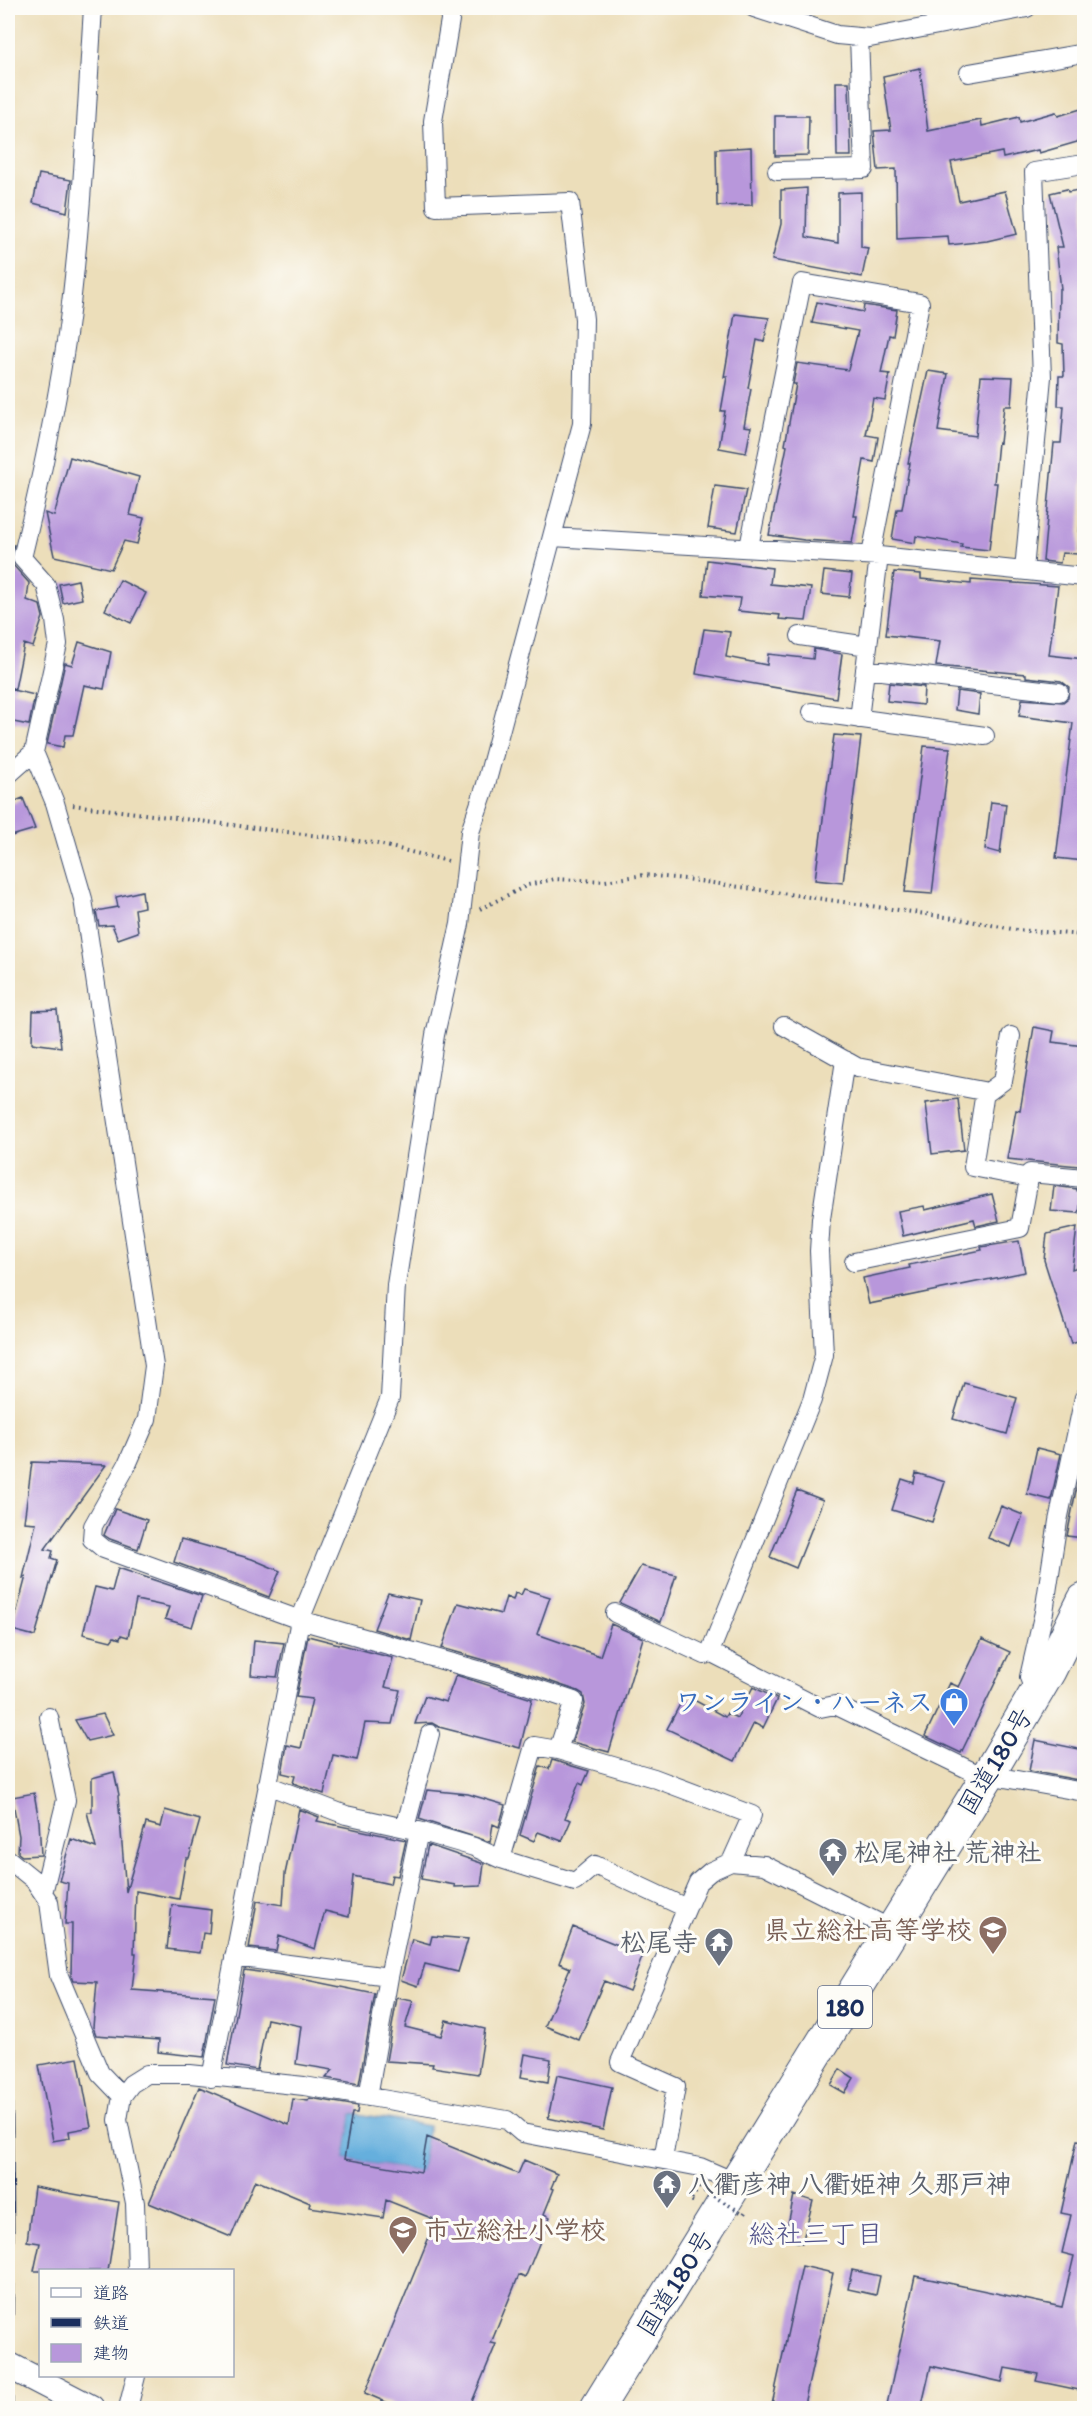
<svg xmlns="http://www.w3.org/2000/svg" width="1092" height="2416" viewBox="0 0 1092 2416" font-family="Itim,'Klee One',sans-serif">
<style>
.water{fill:#65afdd;stroke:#406f9e;stroke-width:1.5}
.building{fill:#b897db}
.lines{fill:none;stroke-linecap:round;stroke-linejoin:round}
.street-casing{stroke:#3a496c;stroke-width:20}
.secondary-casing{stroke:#3a496c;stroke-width:28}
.highway-casing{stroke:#3a496c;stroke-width:35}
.path{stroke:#3a496c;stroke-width:4;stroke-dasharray:1.5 4.5;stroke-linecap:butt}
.street{stroke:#fff;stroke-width:18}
.secondary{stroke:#fff;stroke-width:26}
.highway{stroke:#fff;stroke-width:33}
.rail-casing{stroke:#1b2f5e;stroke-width:7}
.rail{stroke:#fdfcf7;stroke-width:4.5;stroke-dasharray:14;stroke-linecap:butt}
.path-bridge{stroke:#3a496c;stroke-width:4;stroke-dasharray:1.5 4.5;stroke-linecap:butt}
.labels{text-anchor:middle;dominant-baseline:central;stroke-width:6;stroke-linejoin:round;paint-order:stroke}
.shield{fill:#fdfcf7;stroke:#5f6c8c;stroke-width:1.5}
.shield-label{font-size:24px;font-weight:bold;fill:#1b2f5e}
.shop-label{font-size:26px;font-weight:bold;fill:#366cbe;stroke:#fdfcf7;text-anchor:end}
.street-label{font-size:26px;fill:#1b2f5e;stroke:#fdfcf7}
.worship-label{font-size:26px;font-weight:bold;fill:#5b616d;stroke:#fdfcf7;text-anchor:start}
.education-label{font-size:26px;font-weight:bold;fill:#785e54;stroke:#fdfcf7;text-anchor:end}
.neighbourhood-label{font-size:27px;fill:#52538a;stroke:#fdfcf7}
</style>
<rect width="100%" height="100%" fill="#fdfcf7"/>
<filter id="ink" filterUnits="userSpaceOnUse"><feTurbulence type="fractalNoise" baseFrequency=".0167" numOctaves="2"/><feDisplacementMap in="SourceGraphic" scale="12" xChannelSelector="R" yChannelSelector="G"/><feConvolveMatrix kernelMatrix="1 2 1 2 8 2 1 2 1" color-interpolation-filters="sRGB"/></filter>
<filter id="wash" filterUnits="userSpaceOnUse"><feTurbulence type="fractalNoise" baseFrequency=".008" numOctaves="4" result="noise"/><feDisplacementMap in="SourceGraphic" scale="24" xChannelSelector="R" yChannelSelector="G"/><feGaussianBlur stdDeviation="1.35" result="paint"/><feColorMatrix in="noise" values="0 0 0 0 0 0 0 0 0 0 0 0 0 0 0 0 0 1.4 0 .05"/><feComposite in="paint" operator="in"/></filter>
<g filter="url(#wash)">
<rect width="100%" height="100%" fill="#ecdeba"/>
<path class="water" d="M352 2113 429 2126 421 2172 344 2159Z"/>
<g id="blocks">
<path class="building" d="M920 68 928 131 981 120 982 126 1019 117 1020 122 1056 112 1058 116 1084 108V140L1039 153 1038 150 1003 158 1002 152 951 162 959 201 1005 191 1017 234 987 241 949 245 948 236 897 239 896 169 878 170 874 131 891 130 883 76Z
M836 82H849L851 156H837Z
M775 116H809L808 155 775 156Z
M751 147 752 205 717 206 716 149Z
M39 174 71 180 67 212 33 203Z
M807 188 806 237 838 243V193L861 192V247L868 248 862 277 772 260 781 224V190Z
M1067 189 1068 192 1084 189V456L1078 554 1062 553 1060 563 1043 561 1054 443H1061L1064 406H1058L1059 376H1064L1063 344 1058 343 1059 289H1061L1056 247H1063L1050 193Z
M817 302 863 312 864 305 897 310 893 336 889 335 881 373 890 374 885 400 873 398 866 435 878 437 874 462 864 460 854 516H857L852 543 804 540 769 535 787 446 785 445 796 384H793L797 363 848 370 858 331 812 323Z
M735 314 769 318 764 342 757 340 748 388 751 389 744 426 751 427 746 453 719 448 725 411H721L727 377H724Z
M928 371 948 374 938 431 975 436 981 376 1013 377 1011 406H1004L1000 443 998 442 994 483H997L989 550 961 547 962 544 916 536 915 543 892 539 897 509H902L910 463H908Z
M70 457 139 477 130 515 144 518 137 544 124 541 111 569 54 556 45 513 54 516Z
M715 486 746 490 737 532 708 528Z
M8 544 14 545 11 556 13 565 29 583 27 600 40 605 43 617 33 647 24 644 15 689 8 688Z
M707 560 772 568 770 584 811 588 806 621 779 619 780 615 738 611 740 598 703 595Z
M824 571 852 574 849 597 821 594Z
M894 572 921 574V579L971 584V580L1058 586 1049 655 1084 659V861L1056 858 1073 723 1019 716 1022 699 1063 702 1068 698 1069 687 1061 681 1026 677V674L936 666 940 641 886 635Z
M78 580 82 599 63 603 59 584Z
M120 580 146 593 131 623 105 610Z
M704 629 730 632 726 657 767 665 768 654 813 659 814 649 842 654 836 698 696 674Z
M79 642 111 652 104 689 84 685 73 735H65L63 747 47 744 65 663 72 665Z
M889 683 924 687 923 705 887 701Z
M8 689 35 695 29 725 8 721Z
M957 691 980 694 978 714 955 710Z
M834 735 861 737 843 883 815 880Z
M924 746 950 748 932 894 905 892Z
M23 798 35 829 8 837V804Z
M991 802 1006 804 1000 853 985 849Z
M142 891 144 907 135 909 138 932 118 939 112 925 99 926 96 911 118 907 116 897Z
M57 1010 61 1047 32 1043 33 1011Z
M1034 1027 1054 1031 1052 1042 1084 1046V1123L1079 1166 1007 1159 1016 1110 1020 1111Z
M958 1099 964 1150 932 1154 926 1103Z
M1054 1186 1077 1189V1191L1082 1192 1079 1213 1051 1211Z
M992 1194 999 1221 976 1226 974 1219 903 1236 898 1211 924 1206 925 1210Z
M1077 1227 1072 1269 1084 1265V1340L1071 1344 1044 1260 1047 1234Z
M1019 1241 1025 1272 869 1304 863 1278 910 1268 909 1265 982 1250 981 1247Z
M964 1383 1017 1398 1007 1434 953 1419Z
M1037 1448 1061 1454 1051 1500 1027 1494Z
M32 1462 106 1465 45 1549 53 1551 51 1558 57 1560 35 1636 12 1630 26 1576 23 1578 36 1523 24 1522Z
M1081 1465 1084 1466V1538L1067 1536Z
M916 1473 945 1482 932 1522 892 1510 902 1479 914 1483Z
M797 1490 823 1500 796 1568 770 1557Z
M1001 1506 1023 1515 1011 1547 988 1538Z
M115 1509 147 1520 138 1549 110 1539 104 1535Z
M181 1539 252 1559 280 1571 269 1597 174 1562Z
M641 1566 676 1575 661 1622 620 1603Z
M118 1568 202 1596 192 1627 165 1619 169 1607 136 1600 128 1637 121 1635 120 1639 114 1637 111 1641 83 1634 95 1587 112 1591Z
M524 1589 550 1597 537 1634 600 1656 611 1624 643 1638 609 1752 572 1742 585 1704 583 1694 578 1691 502 1665 442 1648 458 1603 501 1614 506 1597 513 1600 515 1593 521 1595Z
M388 1593 420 1600 411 1640 374 1629Z
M308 1636 393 1658 385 1687 400 1690 392 1724 365 1723 357 1760 333 1755 324 1794 293 1783 295 1776 282 1773 287 1745 301 1748 312 1699 296 1697Z
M982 1639 1010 1652 961 1753 925 1736 950 1683 959 1687Z
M254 1640 284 1643 277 1677 251 1675Z
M456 1675 532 1699 520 1748 439 1727 432 1723 415 1724 425 1696 446 1702Z
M753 1687 777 1699 763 1728 754 1723 735 1761 667 1729 685 1695 725 1717 727 1713 737 1718Z
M103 1714 113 1735 87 1741 75 1720Z
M1035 1740 1084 1750V1781L1029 1771Z
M552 1760 589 1771 583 1785 579 1783 565 1818 571 1820 562 1841 538 1832 534 1841 520 1835 540 1766 549 1769Z
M114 1772 119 1795 118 1796 126 1892 146 1823 161 1827 165 1810 200 1820 189 1858H186L179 1899 136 1891 134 1953H136L132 1990 215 1996 204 2057 158 2052 159 2040 96 2035 93 2027 97 1982 73 1981 71 1976 72 1924H65L68 1883 59 1881 71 1839 96 1848 87 1812H92V1778Z
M427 1790 468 1794 505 1805 499 1827 493 1824 490 1842 419 1819Z
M34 1793 39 1821 41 1855 22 1856 18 1853 19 1836 12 1797Z
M299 1809 319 1817 317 1821 406 1840 398 1876 392 1875 390 1884 353 1876 349 1917 325 1911 315 1949 279 1936 276 1951 249 1948 257 1901 283 1905 285 1874Z
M428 1845 484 1864 481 1886 455 1887V1885L421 1879Z
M172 1905 211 1910 209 1934 203 1933 200 1953 167 1949Z
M573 1927 643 1955 629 1991 604 1981 579 2040 545 2026 570 1968 559 1963Z
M432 1936 468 1939 458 1972 425 1964 418 1986 401 1980 412 1939 430 1944Z
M244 1970 282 1975 375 1994 359 2084 326 2078 333 2070 296 2064 301 2026 267 2019 257 2070 227 2065Z
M397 1998 413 2001 405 2027 441 2036 446 2020 485 2029 478 2074 432 2067 433 2064 386 2061Z
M525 2054 551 2059 548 2082 521 2077Z
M78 2058 91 2127 69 2131 70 2138 53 2141 39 2065Z
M840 2069 854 2078 845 2093 831 2085Z
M557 2075 612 2087 603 2130 548 2118Z
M199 2087 289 2125 293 2099 308 2101 310 2098 358 2106 357 2113H352L344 2159 421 2172 427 2137 518 2174 524 2160 557 2174 551 2188 554 2189 544 2214 550 2217 525 2278 519 2275 491 2343 496 2344 469 2409H402L365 2393 436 2220 386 2200 383 2218 309 2207 310 2203 255 2180 231 2237 149 2203Z
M1077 2140 1084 2141V2391L1036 2381 1038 2374 1005 2368 1002 2382 931 2366 921 2409H886L915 2276 1062 2307 1074 2256 1062 2253 1071 2215 1061 2213Z
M34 2187 119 2202 108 2271H34L40 2243 27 2241Z
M794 2195 813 2201 802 2243 785 2239Z
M802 2266 833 2273 803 2409H771Z
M852 2270 880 2276 876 2295 848 2289Z"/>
</g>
</g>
<g filter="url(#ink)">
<use href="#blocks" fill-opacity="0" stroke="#3a496c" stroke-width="1.5"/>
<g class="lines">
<g class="street-casing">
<path id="street" d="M93 8C86 117 82 226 67 335 56 410 40 484 22 558L46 585 55 620 58 644 34 752 55 803 83 899 154 1366 147 1419 127 1465 93 1526 92 1539 104 1549 300 1620 499 1676 574 1701 558 1750 654 1778 752 1815 731 1862 764 1865 893 1930
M754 8 837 35 870 38 1027 8
M969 73 1084 53
M777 171 864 169 859 37
M552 537 879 556 1084 577
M749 547 802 283 920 303 871 555
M1024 570 1042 377 1034 172 1084 164
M800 636 868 646
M865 669 1059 692
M812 712 985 736
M859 719 879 556
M8 775 34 752
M784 1026 857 1067 988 1092 1003 1081 1011 1036
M845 1060 821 1219 819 1251 824 1355 812 1400 710 1652 820 1708 835 1705 986 1778
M985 1092 973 1167 1029 1178
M854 1262 1020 1228 1030 1173 1084 1178
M615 1613 705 1655 710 1652
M1035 1693 1029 1677 1044 1612 1058 1521 1084 1397
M988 1775 1084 1792
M267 1785 346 1815 419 1831 474 1847 501 1859 575 1882 595 1865 686 1908
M405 1828 430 1734
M8 1859 34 1880 49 1902 59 1976 100 2073 122 2096
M501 1859 534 1746 558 1750
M43 1893 66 1800 49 1717
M234 1957 389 1977
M211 2078 300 1620 390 1398 396 1285 435 1035 460 924 470 832 485 788 582 424 584 319 570 202 436 207 433 121 452 8
M368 2097 389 1977 419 1831
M663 2159 676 2087 620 2062 698 1882 711 1871 731 1862
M137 2270 135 2203 118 2120 122 2096 131 2084 147 2074H190L304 2086 507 2120 522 2133 700 2167 737 2183
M128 2408 136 2376"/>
</g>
<g class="secondary-casing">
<path id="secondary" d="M8 2365 91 2408"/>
</g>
<g class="highway-casing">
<path id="highway" d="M597 2408 988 1775 1049 1671 1084 1600"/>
</g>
<path class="path" d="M73 805 374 843 448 861
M480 909 528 885 554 879 605 881 644 875 685 879 960 919 1017 930 1084 935
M693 2202 690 2201 699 2187"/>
<use href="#street" class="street"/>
<use href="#secondary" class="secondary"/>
<use href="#highway" class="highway"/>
<g class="rail-casing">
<path id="rail" d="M8 1936 11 2235 10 2408"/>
</g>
<use href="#rail" class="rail"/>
<path class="path-bridge" d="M704 2193 705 2191 744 2214 746 2211"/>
</g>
</g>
<defs>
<g id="shop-pin" transform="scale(1.5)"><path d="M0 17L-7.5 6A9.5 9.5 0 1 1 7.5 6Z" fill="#3f7fe0" stroke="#fdfcf7"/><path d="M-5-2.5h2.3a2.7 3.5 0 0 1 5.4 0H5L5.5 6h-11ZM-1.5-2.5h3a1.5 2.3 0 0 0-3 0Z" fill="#fff"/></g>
<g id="temple-pin" transform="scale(1.5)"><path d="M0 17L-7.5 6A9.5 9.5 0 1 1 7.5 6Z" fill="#6b7280" stroke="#fdfcf7"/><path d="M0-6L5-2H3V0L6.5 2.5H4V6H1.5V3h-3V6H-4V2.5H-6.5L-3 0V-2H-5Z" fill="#fff"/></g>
<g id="school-pin" transform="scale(1.5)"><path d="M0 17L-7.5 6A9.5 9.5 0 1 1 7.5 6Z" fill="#8d6e63" stroke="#fdfcf7"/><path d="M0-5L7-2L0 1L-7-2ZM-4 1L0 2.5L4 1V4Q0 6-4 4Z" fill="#fff"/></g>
</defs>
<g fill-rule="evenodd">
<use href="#shop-pin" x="954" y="1702"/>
<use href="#temple-pin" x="833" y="1852"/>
<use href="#school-pin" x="993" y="1930"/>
<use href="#temple-pin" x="719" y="1942"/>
<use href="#temple-pin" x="667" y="2184"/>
<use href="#school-pin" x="403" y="2230"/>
</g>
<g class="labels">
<rect class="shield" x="818" y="1986" width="54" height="42" rx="4.5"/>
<g class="shield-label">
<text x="845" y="2007">180</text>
</g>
<g class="shop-label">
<text x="933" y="1702">ワンライン・ハーネス</text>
</g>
<g class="street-label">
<text transform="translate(995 1761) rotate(-59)">国道180号</text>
<text transform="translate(675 2283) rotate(-58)">国道180号</text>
</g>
<g class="worship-label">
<text x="854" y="1852">松尾神社 荒神社</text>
<text x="698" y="1942" text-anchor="end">松尾寺</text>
<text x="688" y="2184">八衢彦神 八衢姫神 久那戸神</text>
</g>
<g class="education-label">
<text x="972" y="1930">県立総社高等学校</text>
<text x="424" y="2230" text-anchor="start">市立総社小学校</text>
</g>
<g class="neighbourhood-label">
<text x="816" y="2233">総社三丁目</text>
</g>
</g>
<rect width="1092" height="2416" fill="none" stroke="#fdfcf7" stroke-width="30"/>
<rect x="39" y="2269" width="195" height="108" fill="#fdfcf7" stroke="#a3aaba" stroke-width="1.5"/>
<rect x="51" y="2288" width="30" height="9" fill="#ffffff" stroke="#a3aaba" stroke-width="1.5"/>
<text x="93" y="2299" font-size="18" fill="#1b2f5e">道路</text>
<rect x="51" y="2318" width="30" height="9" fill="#1b2f5e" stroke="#a3aaba" stroke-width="1.5"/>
<text x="93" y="2329" font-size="18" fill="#1b2f5e">鉄道</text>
<rect x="51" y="2344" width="30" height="18" fill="#b897db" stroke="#a3aaba" stroke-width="1.5"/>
<text x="93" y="2359" font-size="18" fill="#1b2f5e">建物</text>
</svg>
